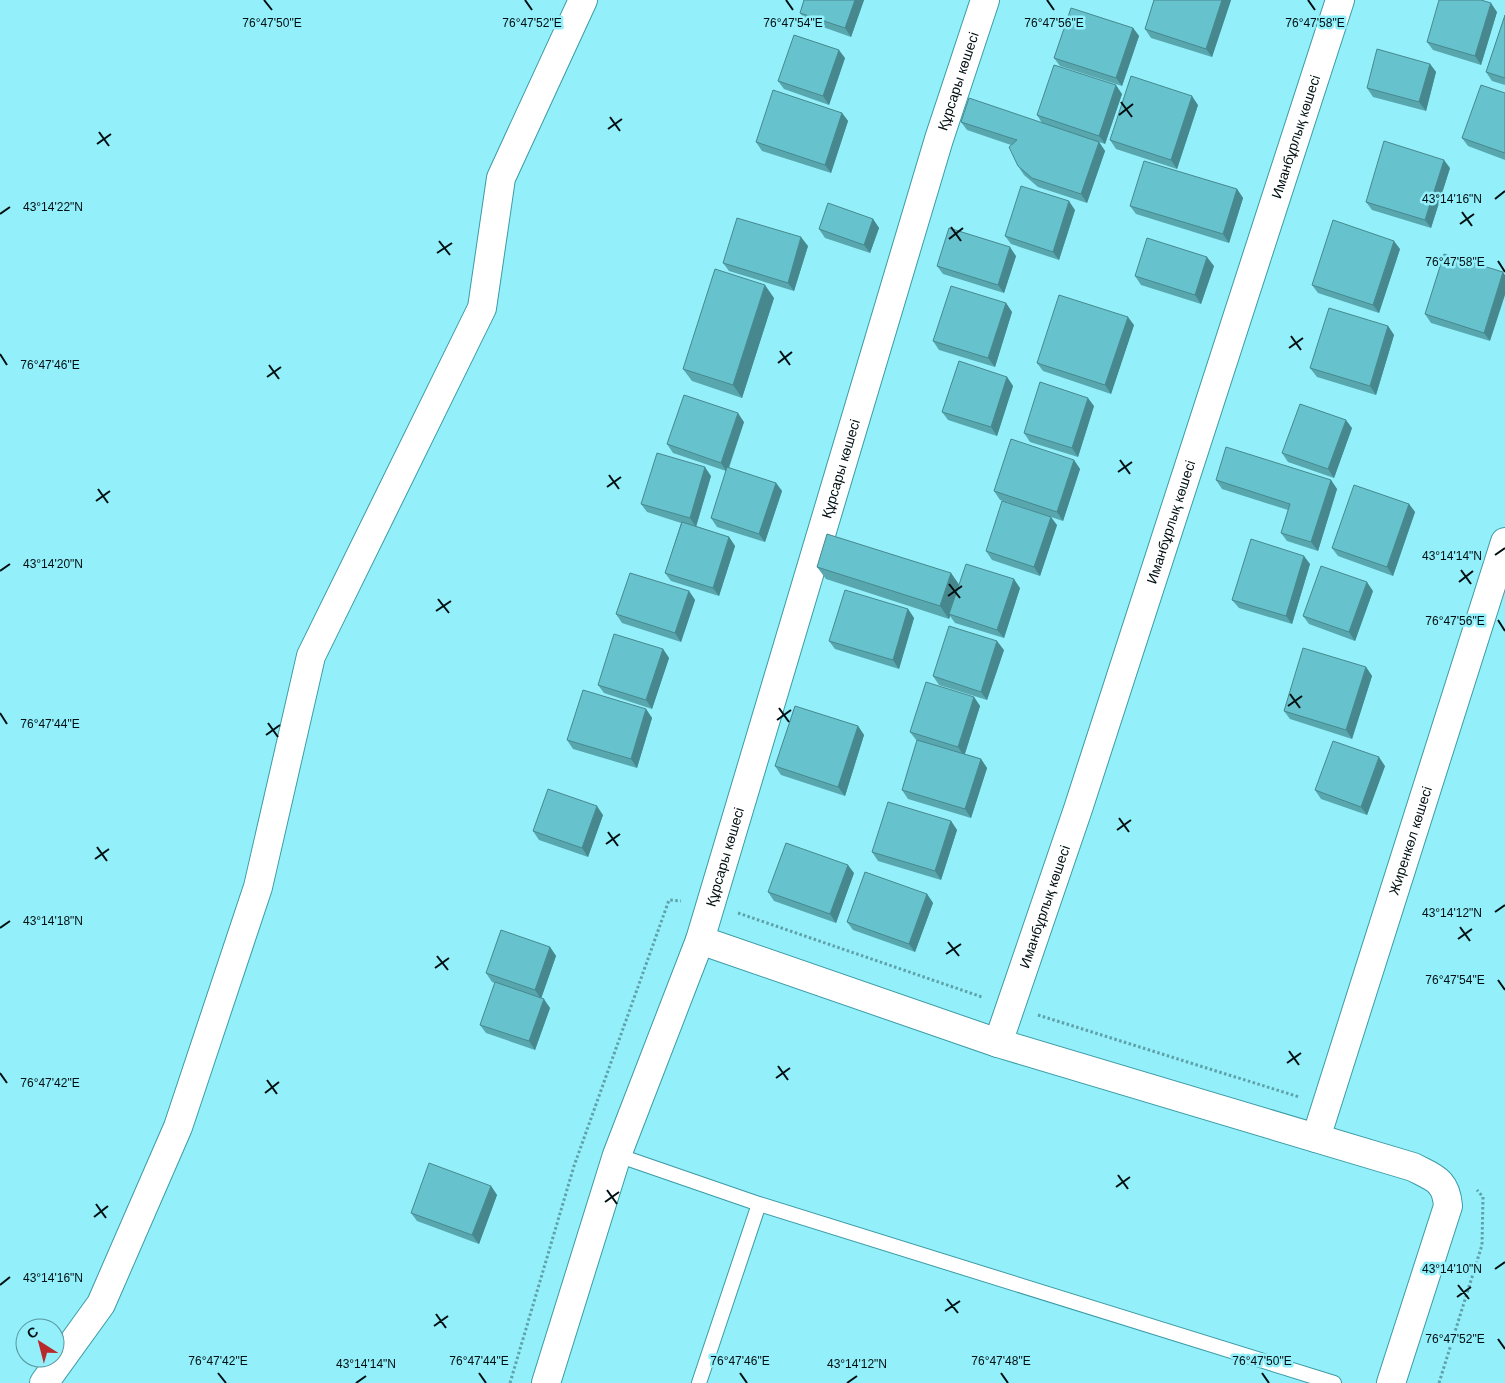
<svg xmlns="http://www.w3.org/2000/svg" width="1505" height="1383" viewBox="0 0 1505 1383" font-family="Arial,sans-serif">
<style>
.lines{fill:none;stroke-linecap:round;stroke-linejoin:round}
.lane-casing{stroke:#3c9ba5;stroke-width:16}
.street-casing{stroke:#3c9ba5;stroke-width:30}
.path{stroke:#5fa1a8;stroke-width:3;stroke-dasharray:2.5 2.5;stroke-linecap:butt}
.lane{stroke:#fff;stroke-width:14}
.street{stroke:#fff;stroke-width:28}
.wall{fill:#58a7af}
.shaded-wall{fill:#47888f}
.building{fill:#66c2cc;stroke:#47888f}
.ticks{fill:none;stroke:#000f11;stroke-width:2}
.labels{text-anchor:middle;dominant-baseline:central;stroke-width:5;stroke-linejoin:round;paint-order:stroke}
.street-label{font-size:14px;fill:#000f11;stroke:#93effa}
.ticks-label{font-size:12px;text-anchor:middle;fill:#000f11;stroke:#93effa;stroke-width:5;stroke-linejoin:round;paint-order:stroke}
</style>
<rect width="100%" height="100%" fill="#93effa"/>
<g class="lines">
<g class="lane-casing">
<path id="lane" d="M617 1155 759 1204
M699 1383 759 1204 1334 1383"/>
</g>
<g class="street-casing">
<g id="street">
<path d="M700 940 998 1043 1413 1167C1434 1178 1446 1180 1448 1206L1391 1383"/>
<path id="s1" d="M998 1043 1078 809 1340 0"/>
<path id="s2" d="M1316 1138 1505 542"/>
<path d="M44 1383 101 1304 178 1127 258 887 311 656 482 308 501 178 583 0"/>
<path id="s3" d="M546 1383 617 1155 700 940 939 139 985 0"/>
</g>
</g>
<path class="path" d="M738 913 982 997
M1038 1015 1299 1097
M510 1383 574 1166 669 900 681 901
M1439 1383 1482 1245 1483 1197 1477 1190"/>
<use href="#lane" class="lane"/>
<use href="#street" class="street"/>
</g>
<path class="wall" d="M804 0H864L851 37 806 21 800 13Z
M1154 0H1231L1212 57 1151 38 1145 29Z
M1497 12 1481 65 1433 50 1427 42Z
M1505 15V85L1492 81 1486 72Z
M1133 28 1139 36 1122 86 1060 66 1054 58Z
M845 58 829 105 784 89 778 81Z
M1430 64 1436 72 1426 111 1373 97 1367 88Z
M1505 93V160L1468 146 1462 138Z
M1122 94 1105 144 1099 142 1105 151 1087 203 1038 187 1024 175 1018 166 1011 145 967 130 961 122 1042 123 1037 115Z
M1198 105 1177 169 1116 149 1110 140Z
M842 113 848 121 831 173 762 151 756 142Z
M1450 168 1431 228 1372 210 1366 202Z
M1237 189 1243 198 1229 243 1136 214 1130 206Z
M1075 210 1059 260 1011 244 1005 236Z
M873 219 879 228 870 253 825 238 819 229Z
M808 246 794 291 729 271 723 263Z
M1400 249 1379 313 1318 293 1312 285Z
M1444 254 1490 341 1431 323 1425 314Z
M1016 256 1004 293 943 274 937 266Z
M1214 266 1201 304 1141 285 1135 276Z
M774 298 742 398 692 381 683 369Z
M1006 303 1012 312 995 367 939 350 933 341Z
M1134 325 1111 394 1043 371 1037 363Z
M1388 326 1394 335 1376 395 1317 377 1310 368Z
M1007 377 1013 386 997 436 948 420 942 412Z
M1094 406 1078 457 1030 442 1024 433Z
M744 422 729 468 776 483 782 491 765 542 717 527 711 518 726 471 673 453 667 444Z
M1352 428 1334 478 1288 462 1282 453Z
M1074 460 1080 469 1063 521 1000 500 994 491Z
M711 476 696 526 729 537 735 546 719 596 671 581 665 573 681 523 647 512 641 504Z
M1216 480H1331L1337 489 1318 551 1287 541 1281 533 1288 510 1222 489Z
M1409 504 1415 512 1393 576 1338 556 1332 548Z
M1057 525 1040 576 992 560 986 551Z
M1310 564 1292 624 1239 608 1232 600Z
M817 567 951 573 959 585 1020 588 1004 638 955 623 950 616 949 619 826 579Z
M689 591 695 600 681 642 622 623 616 614Z
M1373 591 1355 641 1309 624 1303 616Z
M908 609 914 618 899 669 835 649 829 641Z
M663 649 669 658 652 709 604 693 598 685Z
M1004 650 987 700 939 685 933 676Z
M1366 667 1372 676 1352 739 1290 719 1284 711Z
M974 697 980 706 965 754 981 759 987 768 971 818 908 799 902 790 917 741 910 732Z
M646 709 652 718 637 768 573 749 567 740Z
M858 726 864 735 845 796 781 775 775 766Z
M1385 766 1367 815 1321 799 1315 790Z
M603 815 588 857 539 840 533 831Z
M951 821 957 830 941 880 878 861 872 852Z
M854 873 836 923 774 901 768 892Z
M927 894 933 903 915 952 853 930 847 922Z
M550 947 556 956 541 998 550 1008 535 1050 486 1033 480 1025 495 983 492 982 486 973Z
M491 1186 497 1195 479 1244 417 1221 411 1213Z"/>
<path class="shaded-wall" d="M855 0H864L851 37 845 28Z
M1222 0H1231L1212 57 1206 49Z
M1491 3 1497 12 1481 65 1475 56Z
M1133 28 1139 36 1122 86 1116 78Z
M839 50 845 58 829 105 823 96Z
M1430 64 1436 72 1426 111 1419 102Z
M1116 85 1122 94 1105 144 1099 136Z
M1192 96 1198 105 1177 169 1171 160Z
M842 113 848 121 831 173 825 165Z
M1099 142 1105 151 1087 203 1081 194Z
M1444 160 1450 168 1431 228 1425 220Z
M1237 189 1243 198 1229 243 1223 234Z
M1069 201 1075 210 1059 260 1053 252Z
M873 219 879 228 870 253 864 245Z
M801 237 808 246 794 291 788 283Z
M1394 241 1400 249 1379 313 1373 305Z
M1010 247 1016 256 1004 293 998 285Z
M1207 257 1214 266 1201 304 1195 295Z
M1503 272 1505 275V295L1490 341 1484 333Z
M765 285 774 298 742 398 733 385Z
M1006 303 1012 312 995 367 988 358Z
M1128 317 1134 325 1111 394 1105 385Z
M1388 326 1394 335 1376 395 1370 386Z
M1007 377 1013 386 997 436 991 427Z
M1088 398 1094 406 1078 457 1072 448Z
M738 413 744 422 727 472 721 463Z
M1346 420 1352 428 1334 478 1328 469Z
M1074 460 1080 469 1063 521 1057 512Z
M705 467 711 476 696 527 690 518Z
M1331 480 1337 489 1318 551 1311 542Z
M776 483 782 491 765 542 759 534Z
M1409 504 1415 512 1393 576 1387 567Z
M1051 517 1057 525 1040 576 1034 567Z
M729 537 735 546 719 596 713 588Z
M1304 556 1310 564 1292 624 1286 616Z
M951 573 960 586 949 619 940 606Z
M1014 579 1020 588 1004 638 997 630Z
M1367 582 1373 591 1355 641 1349 632Z
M689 591 695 600 681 642 675 633Z
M908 609 914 618 899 669 893 660Z
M997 641 1004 650 987 700 981 692Z
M663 649 669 658 652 709 646 700Z
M1366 667 1372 676 1352 739 1346 730Z
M974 697 980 706 964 756 958 747Z
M646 709 652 718 637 768 631 759Z
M858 726 864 735 845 796 838 787Z
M1379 757 1385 766 1367 815 1361 807Z
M981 759 987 768 971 818 965 809Z
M597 806 603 815 588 857 582 848Z
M951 821 957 830 941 880 935 871Z
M848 865 854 873 836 923 830 914Z
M927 894 933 903 915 952 909 944Z
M550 947 556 956 541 999 535 990Z
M544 999 550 1008 535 1050 529 1041Z
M491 1186 497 1195 479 1244 472 1235Z"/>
<path class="building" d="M804 0H855L845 28 800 13Z
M1154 0H1222L1206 49 1145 29Z
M1439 0H1481L1491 3 1475 56 1427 42Z
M1071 8 1133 28 1116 78 1054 58Z
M1505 15V78L1486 72Z
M794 35 839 50 823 96 778 81Z
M1377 49 1430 64 1419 102 1367 88Z
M1054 65 1116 85 1099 136 1037 115Z
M1131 76 1192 96 1171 160 1110 140Z
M1481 85 1505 93V153L1462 138Z
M773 90 842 113 825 165 756 142Z
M969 98 1099 142 1081 194 1032 178 1018 166 1009 147 1017 140 961 122Z
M1384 141 1444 160 1425 220 1366 202Z
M1144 161 1237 189 1223 234 1130 206Z
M1021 186 1069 201 1053 252 1005 236Z
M828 203 873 219 864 245 819 229Z
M737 218 801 237 788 283 723 263Z
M1333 220 1394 241 1373 305 1312 285Z
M949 228 1010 247 998 285 937 266Z
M1147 238 1207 257 1195 295 1135 276Z
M1444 254 1503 272 1484 333 1425 314Z
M715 269 765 285 733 385 683 369Z
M951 286 1006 303 988 358 933 341Z
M1059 295 1128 317 1105 385 1037 363Z
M1329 308 1388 326 1370 386 1310 368Z
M959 361 1007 377 991 427 942 412Z
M1040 382 1088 398 1072 448 1024 433Z
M684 395 738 413 721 463 667 444Z
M1300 404 1346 420 1328 469 1282 453Z
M1011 439 1074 460 1057 512 994 491Z
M1226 447 1331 480 1311 542 1281 533 1290 504 1216 480Z
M657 453 705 467 690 518 641 504Z
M727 467 776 483 759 534 711 518Z
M1354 485 1409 504 1387 567 1332 548Z
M1002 501 1051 517 1034 567 986 551Z
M682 522 729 537 713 588 665 573Z
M827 534 951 573 940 606 817 567Z
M1251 539 1304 556 1286 616 1232 600Z
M966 564 1014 579 997 630 949 614Z
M1321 566 1367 582 1349 632 1303 616Z
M630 573 689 591 675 633 616 614Z
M845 590 908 609 893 660 829 641Z
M949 626 997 641 981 692 933 676Z
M614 634 663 649 646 700 598 685Z
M1303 648 1366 667 1346 730 1284 711Z
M926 682 974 697 958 747 910 732Z
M583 690 646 709 631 759 567 740Z
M795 706 858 726 838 787 775 766Z
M917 740 981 759 965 809 902 790Z
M1333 741 1379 757 1361 807 1315 790Z
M548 789 597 806 582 848 533 831Z
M888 802 951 821 935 871 872 852Z
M786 843 848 865 830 914 768 892Z
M865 872 927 894 909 944 847 922Z
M501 930 550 947 535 990 486 973Z
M495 982 544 999 529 1041 480 1025Z
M429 1163 491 1186 472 1235 411 1213Z"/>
<path class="ticks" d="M264 0 272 10M525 0 532 10M786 0 793 10M1047 0 1054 10M1308 0 1315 10M1121 102 1132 117M1119 115 1133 104M610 117 620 131M608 129 622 119M99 132 109 146M97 144 111 134M1495 199 1505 191M1462 212 1472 226M0 214 10 207M1460 224 1474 214M951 227 961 241M949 239 963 228M439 241 450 255M437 253 452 243M1498 261 1505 272M1291 336 1301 350M1289 348 1303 338M780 351 790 365M0 354 7 365M778 363 792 352M269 365 279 379M267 377 281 367M1120 460 1130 474M1118 472 1132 462M609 475 619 489M607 487 621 477M98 489 108 503M96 501 110 491M1495 555 1505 548M1461 570 1471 584M0 571 10 564M1459 582 1473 571M949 584 960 598M948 596 962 586M438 599 449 613M436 611 451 601M1498 620 1505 631M1290 694 1300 708M1288 706 1302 696M779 708 789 722M0 713 7 724M777 720 791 710M268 723 278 737M266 735 280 725M1119 818 1129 832M1117 830 1131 820M608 832 618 846M606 844 620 834M97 847 107 861M95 859 109 849M1495 912 1505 905M1460 927 1470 941M0 928 10 921M1458 939 1472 929M948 942 959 956M946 954 961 944M437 956 448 970M435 968 449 958M1498 980 1505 990M1289 1051 1299 1065M1287 1063 1301 1053M778 1066 788 1080M0 1073 7 1083M776 1078 790 1068M267 1080 277 1094M265 1093 279 1082M1118 1175 1128 1189M1116 1187 1130 1177M607 1190 617 1204M605 1202 619 1192M96 1204 106 1218M94 1217 108 1206M1495 1269 1505 1262M0 1285 10 1277M1458 1285 1469 1299M1457 1297 1471 1287M947 1299 958 1313M945 1311 960 1301M436 1314 446 1328M434 1326 448 1316M1498 1339 1505 1349M218 1373 226 1383M479 1373 486 1383M740 1373 747 1383M1001 1373 1008 1383M1262 1373 1269 1383M356 1383 366 1376M847 1383 857 1376"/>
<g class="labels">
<g class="street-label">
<text stroke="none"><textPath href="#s3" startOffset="1366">Құрсары көшесі</textPath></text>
<text stroke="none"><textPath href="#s1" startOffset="954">Иманбұрлық көшесі</textPath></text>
<text stroke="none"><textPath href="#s3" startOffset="961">Құрсары көшесі</textPath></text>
<text stroke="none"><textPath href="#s1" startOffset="549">Иманбұрлық көшесі</textPath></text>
<text stroke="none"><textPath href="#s2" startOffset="312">Жиренкөл көшесі</textPath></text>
<text stroke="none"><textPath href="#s3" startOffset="556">Құрсары көшесі</textPath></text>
<text stroke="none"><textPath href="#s1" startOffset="144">Иманбұрлық көшесі</textPath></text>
</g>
</g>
<g class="ticks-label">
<text x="272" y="27">76°47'50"E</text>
<text x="532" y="27">76°47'52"E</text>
<text x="793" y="27">76°47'54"E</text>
<text x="1054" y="27">76°47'56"E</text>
<text x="1315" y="27">76°47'58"E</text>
<text x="1452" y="203">43°14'16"N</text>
<text x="53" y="211">43°14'22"N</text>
<text x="1455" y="266">76°47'58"E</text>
<text x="50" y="369">76°47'46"E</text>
<text x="1452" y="560">43°14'14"N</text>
<text x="53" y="568">43°14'20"N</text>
<text x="1455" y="625">76°47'56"E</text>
<text x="50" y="728">76°47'44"E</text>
<text x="1452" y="917">43°14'12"N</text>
<text x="53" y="925">43°14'18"N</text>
<text x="1455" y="984">76°47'54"E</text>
<text x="50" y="1087">76°47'42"E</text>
<text x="1452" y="1273">43°14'10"N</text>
<text x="53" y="1282">43°14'16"N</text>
<text x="1455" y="1343">76°47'52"E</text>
<text x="218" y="1365">76°47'42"E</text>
<text x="479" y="1365">76°47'44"E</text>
<text x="740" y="1365">76°47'46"E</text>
<text x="1001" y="1365">76°47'48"E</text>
<text x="1262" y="1365">76°47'50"E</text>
<text x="366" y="1368">43°14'14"N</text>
<text x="857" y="1368">43°14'12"N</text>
</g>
<g transform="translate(40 1343) rotate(324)"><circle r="24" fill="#93effa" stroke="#58959d"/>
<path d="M0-4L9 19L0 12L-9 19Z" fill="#b9292c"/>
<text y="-8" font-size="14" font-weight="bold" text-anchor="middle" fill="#000f11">С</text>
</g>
</svg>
